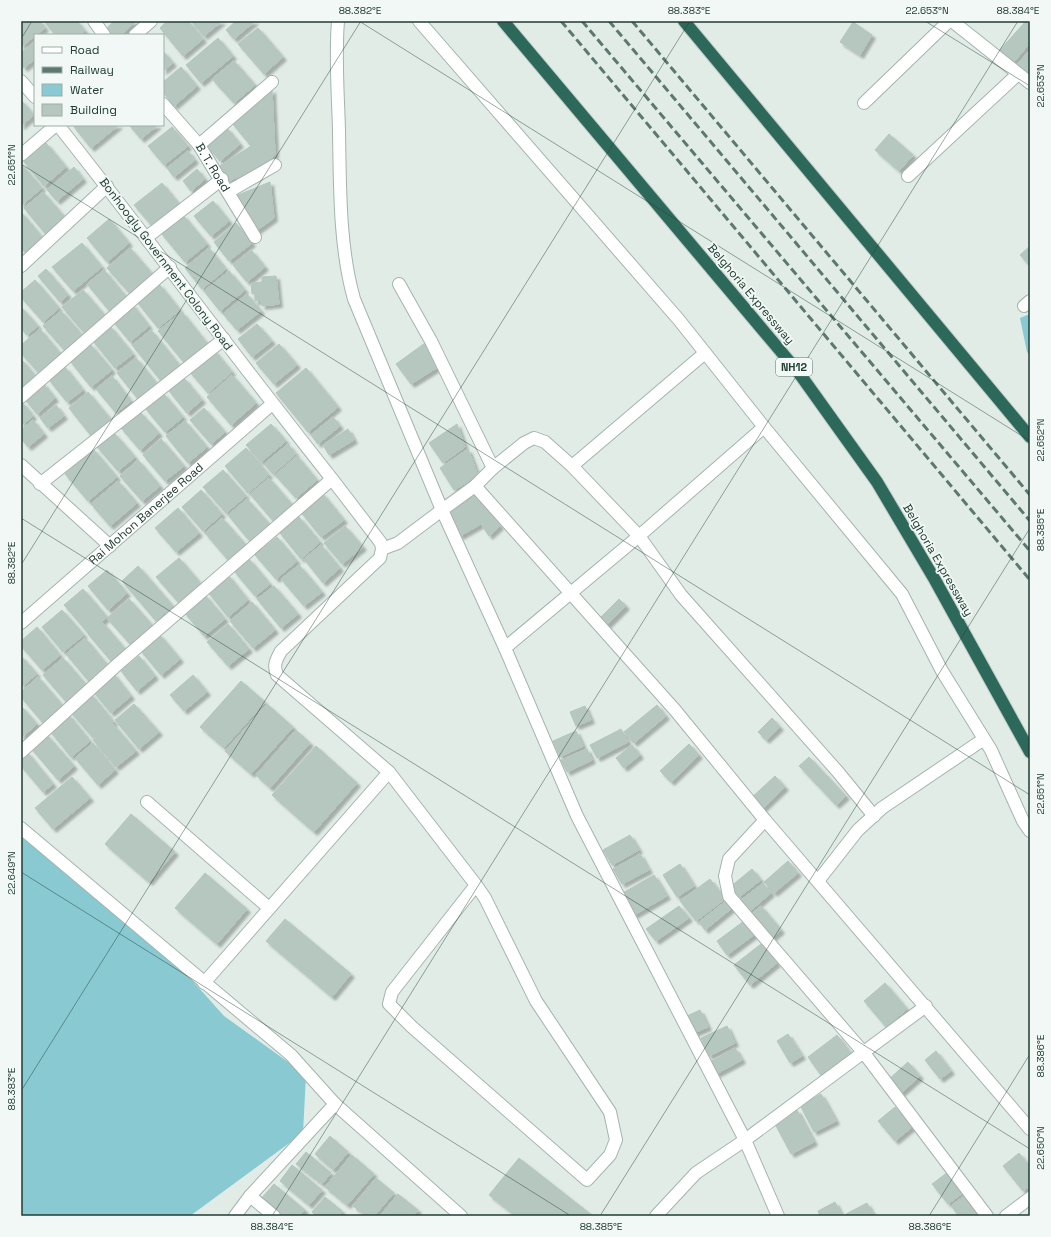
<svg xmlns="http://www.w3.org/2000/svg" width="1051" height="1237" viewBox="0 0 1051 1237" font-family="'Space Grotesk',sans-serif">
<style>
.water{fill:#88c9d2}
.building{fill:#b6c7c0;stroke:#b3c6bd;filter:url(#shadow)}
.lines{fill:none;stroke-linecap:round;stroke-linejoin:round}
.minor-casing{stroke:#a4b4ae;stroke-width:14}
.motorway-casing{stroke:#c1c9c6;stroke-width:14}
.minor{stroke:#fff;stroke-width:12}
.motorway{stroke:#2d695b;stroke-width:12}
.rail{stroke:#5c7870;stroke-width:3;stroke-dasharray:8 4;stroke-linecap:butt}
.ticks{fill:none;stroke:#213d34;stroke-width:1;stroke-opacity:0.45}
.labels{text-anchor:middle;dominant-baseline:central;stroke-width:3.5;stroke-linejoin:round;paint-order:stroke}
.shield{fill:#f2f8f5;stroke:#60756e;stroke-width:1}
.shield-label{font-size:11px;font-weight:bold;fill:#213d34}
.street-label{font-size:12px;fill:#213d34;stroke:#f2f8f5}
.neatline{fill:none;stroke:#213d34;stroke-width:1.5}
.ticks-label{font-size:10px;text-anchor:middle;fill:#213d34}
</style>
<defs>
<filter id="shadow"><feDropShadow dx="3.5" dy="3.5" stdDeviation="1" flood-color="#0004"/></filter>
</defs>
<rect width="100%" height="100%" fill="#e1ece7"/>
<path class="water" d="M1030 314V356L1027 352 1020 318Z
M21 821 140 922 224 1016 306 1075 303 1133 190 1216H21Z"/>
<path class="building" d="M21 21H40L45 28 21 47Z
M44 21H77L85 31 81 35H55Z
M114 21H136L122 35H112L106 29Z
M167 21H188L203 39 183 56 160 28Z
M191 21H222L204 36Z
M236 21H255L234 39 226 30Z
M1026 21H1030V43L1013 63 999 51Z
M853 22 872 35 860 55 840 42Z
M258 28 283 57 264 74 238 44Z
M218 38 233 56 201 83 186 65Z
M35 41V59L24 68 21 64V53Z
M1030 50V77L1017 65Z
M163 51 173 63 163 71Z
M234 61 255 85 234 103 212 79Z
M181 67 197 86 174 106 163 92V82Z
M272 89 275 154 266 164 229 181 218 167 251 146 232 123Z
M21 100 34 115 21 126Z
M76 125H119L91 148 74 127Z
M129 125H158L141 139Z
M172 127 188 146 164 165 148 146Z
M227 128 240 144 220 161 206 145Z
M889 134 913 155 899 171 875 150Z
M46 143 66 167 44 186 24 162Z
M188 151 195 160 174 177 167 168Z
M21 164 42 188 22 205 21 204Z
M74 167 83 179 57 201 47 190Z
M197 169 205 179 191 191 183 181Z
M270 182 274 218 256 231 233 197Z
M162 183 179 204 152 226 134 205Z
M43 192 68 221 48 237 24 208Z
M213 201 229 221 211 236 194 216Z
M21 212 42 237 25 252 21 248Z
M183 215 207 244 185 262 161 233Z
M109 219 129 243 107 262 87 238Z
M236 223 252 243 229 261 214 242Z
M82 243 102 267 73 291 52 267Z
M1030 246V266L1020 255Z
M130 248 153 275 131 295 107 268Z
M209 248 226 269 202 289 185 268Z
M251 250 265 267 247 282 233 265Z
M46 269 68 295 60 302 38 276Z
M104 270 128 299 111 313 87 284Z
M229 271 245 290 220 311 204 291Z
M276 276 279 304 262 306 261 300 255 301V294H252L251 283 262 282V277Z
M35 280 59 308 43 322 21 297V292Z
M159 284 180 310 158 328 137 302Z
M83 290 107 318 87 336 62 307Z
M247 294 261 311 237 330 223 314Z
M132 304 149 326 130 342 112 320Z
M21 307 38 326 27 335 21 328Z
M61 311 83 336 65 351 43 326Z
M182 312 209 346 186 365 158 331Z
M257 324 272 341 252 357 238 339Z
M110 326 133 354 115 368 92 340Z
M40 329 64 358 42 377 21 353V345Z
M151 330 180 366 161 381 132 345Z
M425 343 438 367 411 384 396 364Z
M90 344 112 370 91 387 70 361Z
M279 344 297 365 274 384 256 363Z
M214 350 232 372 208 393 189 371Z
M136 358 157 384 138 399 117 373Z
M21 359 38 379 21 393Z
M65 367 83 390 67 402 49 380Z
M306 368 338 407 308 432 276 393Z
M232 375 256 403 231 425 207 397Z
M112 376 131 401 116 413 96 389Z
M184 378 202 400 187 413 169 391Z
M43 383 55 398 37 414 24 398Z
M88 392 112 421 92 437 69 408Z
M163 393 183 417 165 432 145 408Z
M22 402 33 416 21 426V403Z
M56 405 64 416 48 428 40 418Z
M204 408 225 432 211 444 190 420Z
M140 412 159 433 140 450 121 428Z
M333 417 340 426 318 444 311 435Z
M33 420 44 434 28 447 21 438V430Z
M185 421 207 447 188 463 166 436Z
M271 424 286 441 261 462 246 445Z
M457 424 465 447 443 463 429 443Z
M348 429 354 440 329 455 323 445Z
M114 433 135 457 118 471 97 447Z
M161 439 184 466 165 481 143 455Z
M288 444 296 454 273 474 264 464Z
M246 448 269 475 248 493 225 466Z
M93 449 117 477 88 501 65 474Z
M468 449 478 476 454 490 440 468Z
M297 456 317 480 296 498 275 475Z
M138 460 160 486 142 501 120 476Z
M223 470 246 496 226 513 203 487Z
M269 478 294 507 275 523 250 494Z
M118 481 137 503 110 526 91 504Z
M201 490 222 514 203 531 182 507Z
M322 493 344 520 321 537 300 511Z
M475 493 500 526 489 536 481 524 460 536 445 511Z
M247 499 272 527 252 544 228 515Z
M178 508 199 533 176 552 155 528Z
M299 517 320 542 301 559 280 533Z
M222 518 246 545 228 560 205 533Z
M345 526 363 547 342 564 324 543Z
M277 537 297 561 276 579 255 555Z
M321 545 340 568 323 583 304 559Z
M179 558 201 584 179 603 156 577Z
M249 559 270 584 255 596 234 571Z
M299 565 322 592 304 606 281 579Z
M138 566 173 606 156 621 122 581Z
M107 570 127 593 108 610 88 586Z
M228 575 248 600 228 617 208 592Z
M274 586 298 614 281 628 257 599Z
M83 589 107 617 88 633 64 605Z
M205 595 225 619 204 636 184 612Z
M129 599 152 625 130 644 107 618Z
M619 599 626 606 607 625 600 618Z
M252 602 275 630 253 648 230 621Z
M62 610 84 635 63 652 42 627Z
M102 622 125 649 111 661 88 634Z
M228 624 249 649 228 666 207 642Z
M37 627 60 655 42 670 21 646V641Z
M159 634 180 659 161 675 140 650Z
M85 638 110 668 91 684 66 654Z
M21 656 37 674 21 687Z
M139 656 155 676 137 691 121 671Z
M63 658 88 687 68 704 43 675Z
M113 673 131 696 111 713 92 690Z
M193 675 207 692 184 711 170 695Z
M38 677 63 706 43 723 21 697V692Z
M241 681 265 702 224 748 200 727Z
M90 693 114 722 93 738 69 710Z
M134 704 159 732 139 749 115 720Z
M267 704 293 727 251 774 225 751Z
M657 705 666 716 634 743 624 732Z
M21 706 37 724 21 738Z
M585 706 591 720 576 726 570 712Z
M68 714 90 741 71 757 49 730Z
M772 718 780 727 766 740 758 732Z
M113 724 136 751 116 767 93 740Z
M621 729 628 742 597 758 590 745Z
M296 730 310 743 270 788 256 775Z
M576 731 583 746 560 757 553 741Z
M46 734 74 766 58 780 30 747Z
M93 743 115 770 98 785 75 758Z
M689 744 699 755 671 782 660 771Z
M632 745 640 755 624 768 616 758Z
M316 746 357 783 314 832 272 795Z
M587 749 592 760 567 772 561 760Z
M27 752 53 784 43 792 21 766V757Z
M809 757 846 796 836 805 799 766Z
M775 776 785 787 761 810 750 799Z
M72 777 90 798 53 829 35 808Z
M131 814 175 852 149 882 105 844Z
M630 835 639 850 612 865 603 850Z
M640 854 649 870 622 884 613 869Z
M788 861 798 873 774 893 764 882Z
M680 864 694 886 677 897 663 875Z
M752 869 761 880 739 897 730 887Z
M205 873 247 909 217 944 175 908Z
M654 875 667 896 634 915 621 894Z
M710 879 725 899 696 921 680 901Z
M763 883 771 893 749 912 740 901Z
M726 901 732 908 705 930 699 922Z
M679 906 689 918 656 941 646 929Z
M761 906 781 930 772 938 752 913Z
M285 919 351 974 332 997 266 941Z
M744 921 755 934 727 955 717 941Z
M761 944 777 963 750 985 734 965Z
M885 983 907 1009 886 1027 864 1001Z
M700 1010 708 1027 694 1033 687 1016Z
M727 1026 735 1043 709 1056 701 1038Z
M788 1034 802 1056 790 1063 777 1041Z
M837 1035 853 1056 823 1078 808 1057Z
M735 1048 742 1060 716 1074 710 1062Z
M936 1051 951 1071 940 1079 925 1060Z
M908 1062 920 1076 900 1094 888 1080Z
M821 1094 836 1121 814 1132 800 1105Z
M895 1107 912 1127 895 1141 878 1121Z
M797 1110 814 1142 791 1154 774 1122Z
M330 1136 348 1152 333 1170 315 1154Z
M306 1152 331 1173 322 1184 296 1164Z
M1019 1153 1030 1167V1186L1023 1191 1003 1166Z
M352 1155 374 1174 347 1205 325 1187Z
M519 1158 593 1216H516L489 1195Z
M292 1165 322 1190 309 1205 280 1181Z
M948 1172 964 1192 948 1204 932 1184Z
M376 1178 394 1193 374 1216H366L353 1206Z
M274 1184 305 1210 299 1216H279L260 1200Z
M398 1194 418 1210 413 1216H380Z
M965 1195 981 1216H959L951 1206Z
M325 1197 342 1211 338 1216H316L312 1212Z
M835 1202 842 1216H820L818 1211Z
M867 1203 874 1216H847L846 1214Z"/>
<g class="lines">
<g class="minor-casing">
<g id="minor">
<path d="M94 21 104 35"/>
<path d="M338 21C335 57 338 94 339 130 340 185 339 246 354 299L442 510 475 486 675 710 765 820 1030 1129"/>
<path d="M419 21 679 320 764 427 902 594 942 671 991 750 1023 821 1030 831"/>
<path d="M952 21 1030 83"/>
<path d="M135 35 151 21"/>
<path d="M21 81 35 97"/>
<path d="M864 103 949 21"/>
<path id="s1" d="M163 104 199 145 255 237"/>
<path d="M199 145 272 82"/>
<path d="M21 155 56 125"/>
<path d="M908 176 1018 74"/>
<path d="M228 192 275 165"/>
<path d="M147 237 222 179"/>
<path d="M21 266 107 186"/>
<path d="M399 284 431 341 493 468 475 486"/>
<path d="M1024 306 1030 301"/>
<path d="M21 397 170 267"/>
<path d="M21 465 110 546"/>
<path d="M572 466 705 353"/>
<path d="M493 468 524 443 534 438 545 442 572 466 639 536 681 595 838 772 874 816"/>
<path d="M40 484 224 339"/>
<path d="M382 549 398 543 442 510 505 648 577 816 745 1140 926 1006"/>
<path id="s2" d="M21 623 272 404"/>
<path d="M505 648 639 536 764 427"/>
<path d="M21 752 118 664 332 479C239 362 151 242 58 125"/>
<path d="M389 772 476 885 485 898 536 1001 610 1112 616 1140 610 1155 587 1180 412 1027 389 1004 392 992 476 885"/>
<path d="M147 802 269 908"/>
<path d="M765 820 729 859 725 876 729 896 864 1053 987 1216"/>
<path d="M21 828 291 1055 335 1104 461 1216"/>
<path d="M818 881 858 830 882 808 984 739"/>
<path d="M204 983 389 772 277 675C273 665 276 660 281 651L380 558 382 549 381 543 332 479"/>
<path d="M250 1196 274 1216"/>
<path d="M235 1216 250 1196 335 1104"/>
<path d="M656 1216 696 1173 745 1140 778 1216"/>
<path d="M1006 1216 1030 1198"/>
</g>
</g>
<g class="motorway-casing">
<path id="motorway" d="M503 21 799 373 877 482 935 580 1030 752
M684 21 1030 437"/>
</g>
<use href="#minor" class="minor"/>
<use href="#motorway" class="motorway"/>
<path class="rail" d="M561 21 1030 580
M582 21 1030 551
M609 21 1030 521
M632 21 1030 495"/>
</g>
<path class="ticks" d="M359 21 1030 441M925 21 1030 86M21 39 32 21M21 164 1030 795M21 518 1030 1149M21 565 361 21M21 872 571 1216M21 1091 690 21M272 1216 1018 21M600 1216 1030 528M929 1216 1030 1054"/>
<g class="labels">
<rect class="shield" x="776" y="358" width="36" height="18" rx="3"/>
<g class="shield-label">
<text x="794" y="367">NH12</text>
</g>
<g class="street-label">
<text stroke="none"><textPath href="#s1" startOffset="81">B. T. Road</textPath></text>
<text transform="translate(166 264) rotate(53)">Bonhoogly Government Colony Road</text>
<text transform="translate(751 294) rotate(50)">Belghoria Expressway</text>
<text stroke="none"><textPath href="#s2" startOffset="166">Rai Mohon Banerjee Road</textPath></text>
<text transform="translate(938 560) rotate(60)">Belghoria Expressway</text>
</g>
</g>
<rect width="1051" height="1237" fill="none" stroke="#f2f8f5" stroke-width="44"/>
<rect x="34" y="34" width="130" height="92" fill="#f2f8f5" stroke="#9eada8"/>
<rect x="42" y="47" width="20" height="6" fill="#ffffff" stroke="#9eada8"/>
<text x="70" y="54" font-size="12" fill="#213d34">Road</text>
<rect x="42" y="67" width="20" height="6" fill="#5c7870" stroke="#9eada8"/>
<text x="70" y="74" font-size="12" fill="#213d34">Railway</text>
<rect x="42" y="84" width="20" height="12" fill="#88c9d2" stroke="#9eada8"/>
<text x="70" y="94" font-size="12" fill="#213d34">Water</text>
<rect x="42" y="104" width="20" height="12" fill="#b6c7c0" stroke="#9eada8"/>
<text x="70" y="114" font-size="12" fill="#213d34">Building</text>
<rect x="22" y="22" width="1007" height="1193" class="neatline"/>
<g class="ticks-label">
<text x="360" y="14">88.382°E</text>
<text x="689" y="14">88.383°E</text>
<text x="927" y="14">22.653°N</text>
<text x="1018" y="14">88.384°E</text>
<text transform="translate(1040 86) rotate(-90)" y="4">22.653°N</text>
<text transform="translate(11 165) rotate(-90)" y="4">22.651°N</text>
<text transform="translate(1040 440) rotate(-90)" y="4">22.652°N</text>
<text transform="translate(1040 530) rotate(-90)" y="4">88.385°E</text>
<text transform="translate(11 563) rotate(-90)" y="4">88.382°E</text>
<text transform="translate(1040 794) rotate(-90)" y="4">22.651°N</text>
<text transform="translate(11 873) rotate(-90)" y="4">22.649°N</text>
<text transform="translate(1040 1056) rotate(-90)" y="4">88.386°E</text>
<text transform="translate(11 1089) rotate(-90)" y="4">88.383°E</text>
<text transform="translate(1040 1148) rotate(-90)" y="4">22.650°N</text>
<text x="272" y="1230">88.384°E</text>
<text x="601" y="1230">88.385°E</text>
<text x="930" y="1230">88.386°E</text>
</g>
</svg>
